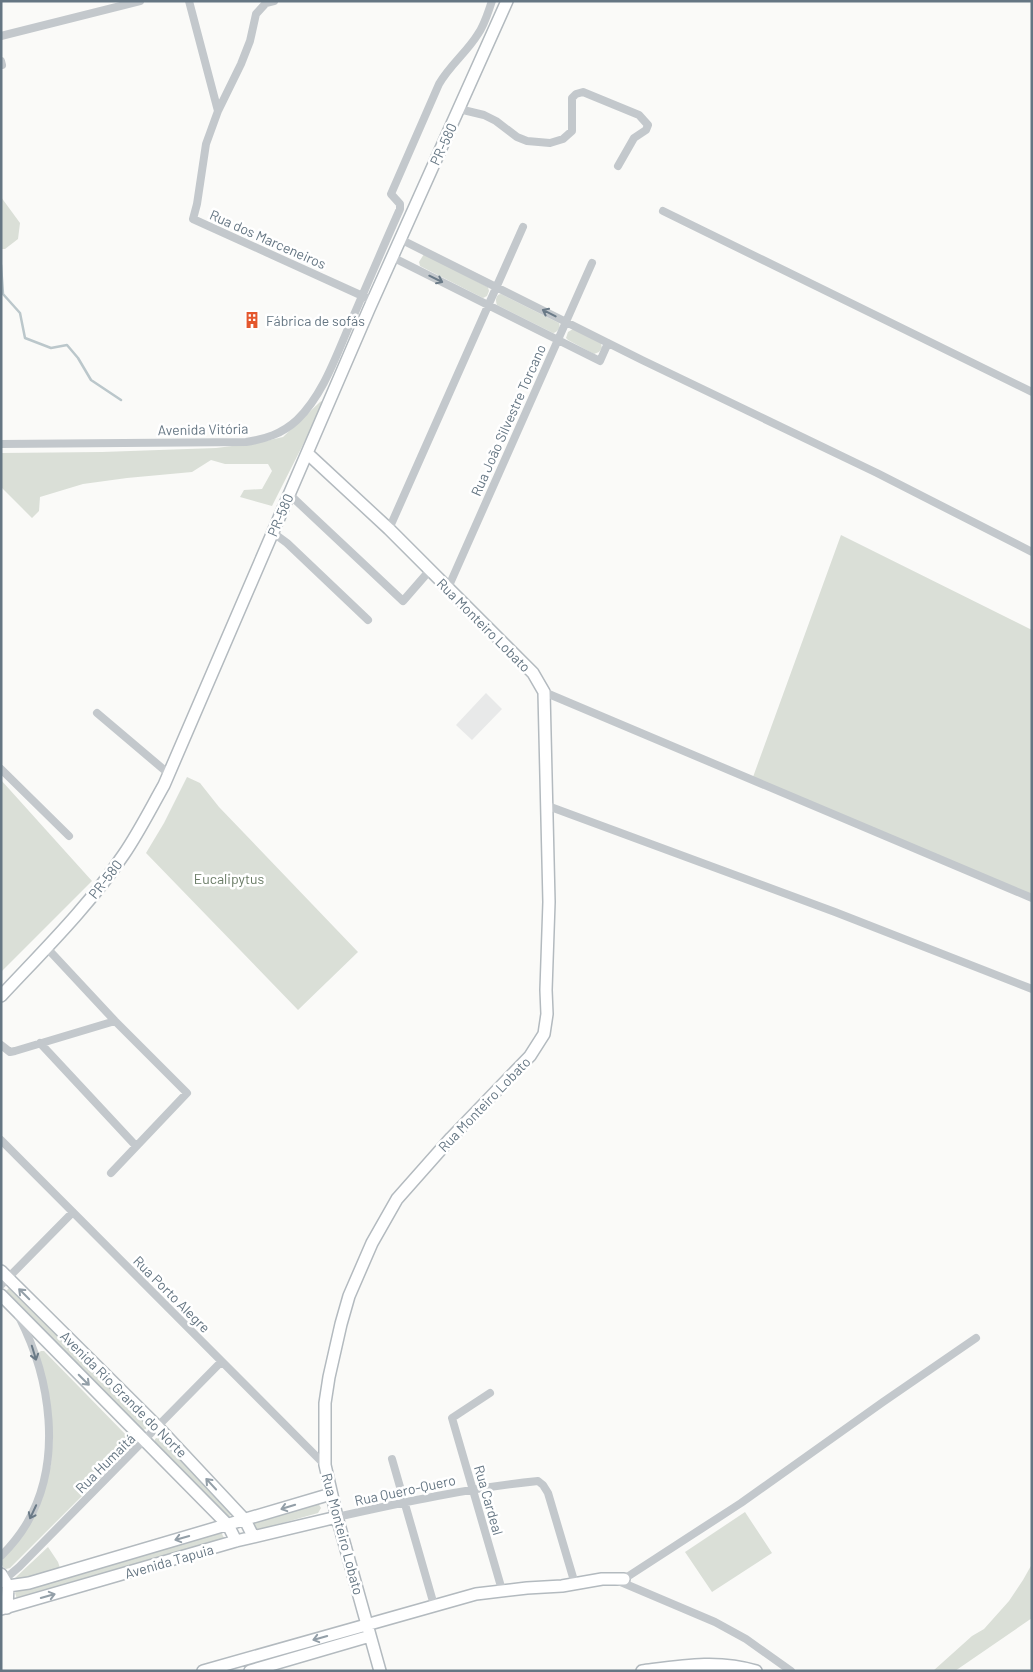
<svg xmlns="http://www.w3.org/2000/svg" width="1033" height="1672" viewBox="0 0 1033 1672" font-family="Barlow,sans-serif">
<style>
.built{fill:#e8e9e9}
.green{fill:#dadfd7}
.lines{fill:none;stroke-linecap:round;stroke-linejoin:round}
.stream{stroke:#bbc7cb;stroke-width:2.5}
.secondary-casing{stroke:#b3babf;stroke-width:14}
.street{stroke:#c3c8cc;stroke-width:8}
.secondary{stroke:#fff;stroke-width:11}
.oneway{stroke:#6a7a87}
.oneway2{stroke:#939fa8}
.labels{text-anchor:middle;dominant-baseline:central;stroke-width:5;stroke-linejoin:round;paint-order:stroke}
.street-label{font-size:14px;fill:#657683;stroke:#fff}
.poi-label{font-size:14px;fill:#657683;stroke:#fff;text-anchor:start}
.park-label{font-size:14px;fill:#687a64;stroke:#fff}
</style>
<rect width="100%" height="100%" fill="#fafaf8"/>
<path class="built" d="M486 693 502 709 472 740 456 725Z"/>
<path class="green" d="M1 197 20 223 18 239 5 249H1Z
M424 254 488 287 489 291 487 296 483 298 420 266 419 262Z
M501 294 559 323C561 327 558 332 553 333L497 305C495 301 496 294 501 294Z
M573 329 601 343 602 348 599 352 594 354 568 340 566 338 568 332Z
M326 399 272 506 240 497 244 490 262 489 272 471 268 464H225L211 460 192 472 127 478 83 484 40 497 39 511 32 518 1 487V453L102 452 216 448 257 443 283 437 320 402Z
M841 535 1032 630V897L753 777Z
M187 777 200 783 219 807 358 952 298 1010 146 853 164 823Z
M1 780 92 881 1 972Z
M10 1287 147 1423 146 1429 140 1431 7 1295 6 1291Z
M41 1351H44L129 1438 133 1445 10 1568 6 1569 3 1567 1 1562 42 1499 51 1464 53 1438 50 1407 38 1353Z
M158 1437H162L233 1514 228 1517 154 1445 155 1439Z
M318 1503 321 1508 318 1513 258 1530 255 1528 254 1521Z
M745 1512 772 1553 712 1592 685 1552Z
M221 1532 225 1540 17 1599 15 1593 17 1590Z
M48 1547 58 1562 61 1571 14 1581 15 1578Z
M1032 1564V1618L955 1671H933L972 1636 984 1629 1009 1601 1023 1580Z"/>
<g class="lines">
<path class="stream" d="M1 265 3 294 20 313 25 338 51 348 67 345 78 358 91 380 121 400"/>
<g class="secondary-casing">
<path id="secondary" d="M307 453 389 529 533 673 544 692 549 902 546 990 547 1014 544 1034 530 1056 451 1138 397 1199 372 1243 349 1296 341 1324 329 1377 325 1403V1465L337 1517 380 1671
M1 996C43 951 89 906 124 854 139 832 151 808 164 785L369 309 507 1
M1 1271 158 1427 245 1520 253 1536
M1 1295 228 1525 236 1541
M1 1574 8 1586 7 1608
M8 1586 29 1583 331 1494
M1 1609 236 1541 337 1517
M203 1671 476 1594 527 1588 562 1586 602 1579H624
M250 1671 370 1636
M642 1671C680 1666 718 1659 756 1671"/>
</g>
<path class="street" d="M189 1 218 111 206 144 197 204 193 219 367 298
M1 36 140 1
M1 61 2 65
M459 109 484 115 496 121 517 137 527 141 550 143 563 139 572 131V98L576 94 583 92 639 115 648 125 646 130 634 138 618 166
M218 111 241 64 250 41 256 14 266 3 274 1
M663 211 1032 392
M400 239 642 360 877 473 1032 552
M392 257 600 361 608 343
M1 444 246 442C265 439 282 434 297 420 323 395 336 356 350 324 367 285 383 247 400 209V204L391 194 439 84C450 65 467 52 478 34 485 24 488 12 492 1
M289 494 403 601 430 570
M389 529 523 227
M272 532 287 543 368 620
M448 588 592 263
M544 692 1032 898
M97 713 169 774
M1 769 69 836
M548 806 835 912 1032 989
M46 947 115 1021 187 1093 111 1173
M40 1043 136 1146
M1 1045 10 1052 15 1051 115 1021
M1 1140 325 1465
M1 1285 73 1212
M490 1393 452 1418 502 1590
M392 1459 434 1605
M337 1517C404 1502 470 1488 538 1481L543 1485 548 1493 575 1584
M1 1556C11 1546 20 1535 27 1523 63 1461 51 1379 19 1317
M5 1579 19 1567 221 1362
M624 1579 741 1503 883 1402 976 1338
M616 1580 715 1622 746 1639 791 1671"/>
<use href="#secondary" class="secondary"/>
</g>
<defs><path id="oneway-shaft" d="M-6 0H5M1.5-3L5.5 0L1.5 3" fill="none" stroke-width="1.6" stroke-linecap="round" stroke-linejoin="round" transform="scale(1.25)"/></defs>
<g class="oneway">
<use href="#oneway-shaft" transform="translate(436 279) rotate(26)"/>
<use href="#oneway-shaft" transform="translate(549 313) rotate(-153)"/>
<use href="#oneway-shaft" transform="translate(34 1353) rotate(73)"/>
<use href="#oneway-shaft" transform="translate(33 1512) rotate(115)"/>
</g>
<g class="oneway2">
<use href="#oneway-shaft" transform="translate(24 1294) rotate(-135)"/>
<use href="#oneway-shaft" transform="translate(84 1380) rotate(45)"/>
<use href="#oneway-shaft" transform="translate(211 1484) rotate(-133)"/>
<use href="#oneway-shaft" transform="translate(288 1507) rotate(163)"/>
<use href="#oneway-shaft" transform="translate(182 1538) rotate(164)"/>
<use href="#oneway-shaft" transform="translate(48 1596) rotate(-16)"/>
<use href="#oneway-shaft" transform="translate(320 1638) rotate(164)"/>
</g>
<defs>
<g id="building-bare" transform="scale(1.35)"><path d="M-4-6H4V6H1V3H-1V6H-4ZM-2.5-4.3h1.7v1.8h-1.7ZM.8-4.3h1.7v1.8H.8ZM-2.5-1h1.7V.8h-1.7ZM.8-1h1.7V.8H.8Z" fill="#e4572e" stroke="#fff" stroke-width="2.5" paint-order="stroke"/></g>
</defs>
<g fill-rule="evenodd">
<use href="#building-bare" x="252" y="320"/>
</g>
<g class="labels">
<g class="street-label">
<text transform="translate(443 144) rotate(-65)">PR-580</text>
<text transform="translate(268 239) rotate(24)">Rua dos Marceneiros</text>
<text transform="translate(508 420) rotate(-66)">Rua João Silvestre Torcano</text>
<text transform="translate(203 429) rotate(-1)">Avenida Vitória</text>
<text transform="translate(280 515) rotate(-67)">PR-580</text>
<text transform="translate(484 625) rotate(45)">Rua Monteiro Lobato</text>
<text transform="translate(105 879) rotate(-52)">PR-580</text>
<text transform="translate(484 1104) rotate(-46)">Rua Monteiro Lobato</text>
<text transform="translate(172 1294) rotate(45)">Rua Porto Alegre</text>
<text transform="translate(124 1394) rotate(45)">Avenida Rio Grande do Norte</text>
<text transform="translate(105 1463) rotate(-45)">Rua Humaitá</text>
<text transform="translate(405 1490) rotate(-12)">Rua Quero-Quero</text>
<text transform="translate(489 1500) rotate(74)">Rua Cardeal</text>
<text transform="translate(343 1534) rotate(75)">Rua Monteiro Lobato</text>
<text transform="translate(169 1561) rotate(-16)">Avenida Tapuia</text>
</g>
<g class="poi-label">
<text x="266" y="320">Fábrica de sofás</text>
</g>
<g class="park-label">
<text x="229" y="878">Eucalipytus</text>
</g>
</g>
<rect width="1033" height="1672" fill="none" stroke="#657683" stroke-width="5"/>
</svg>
